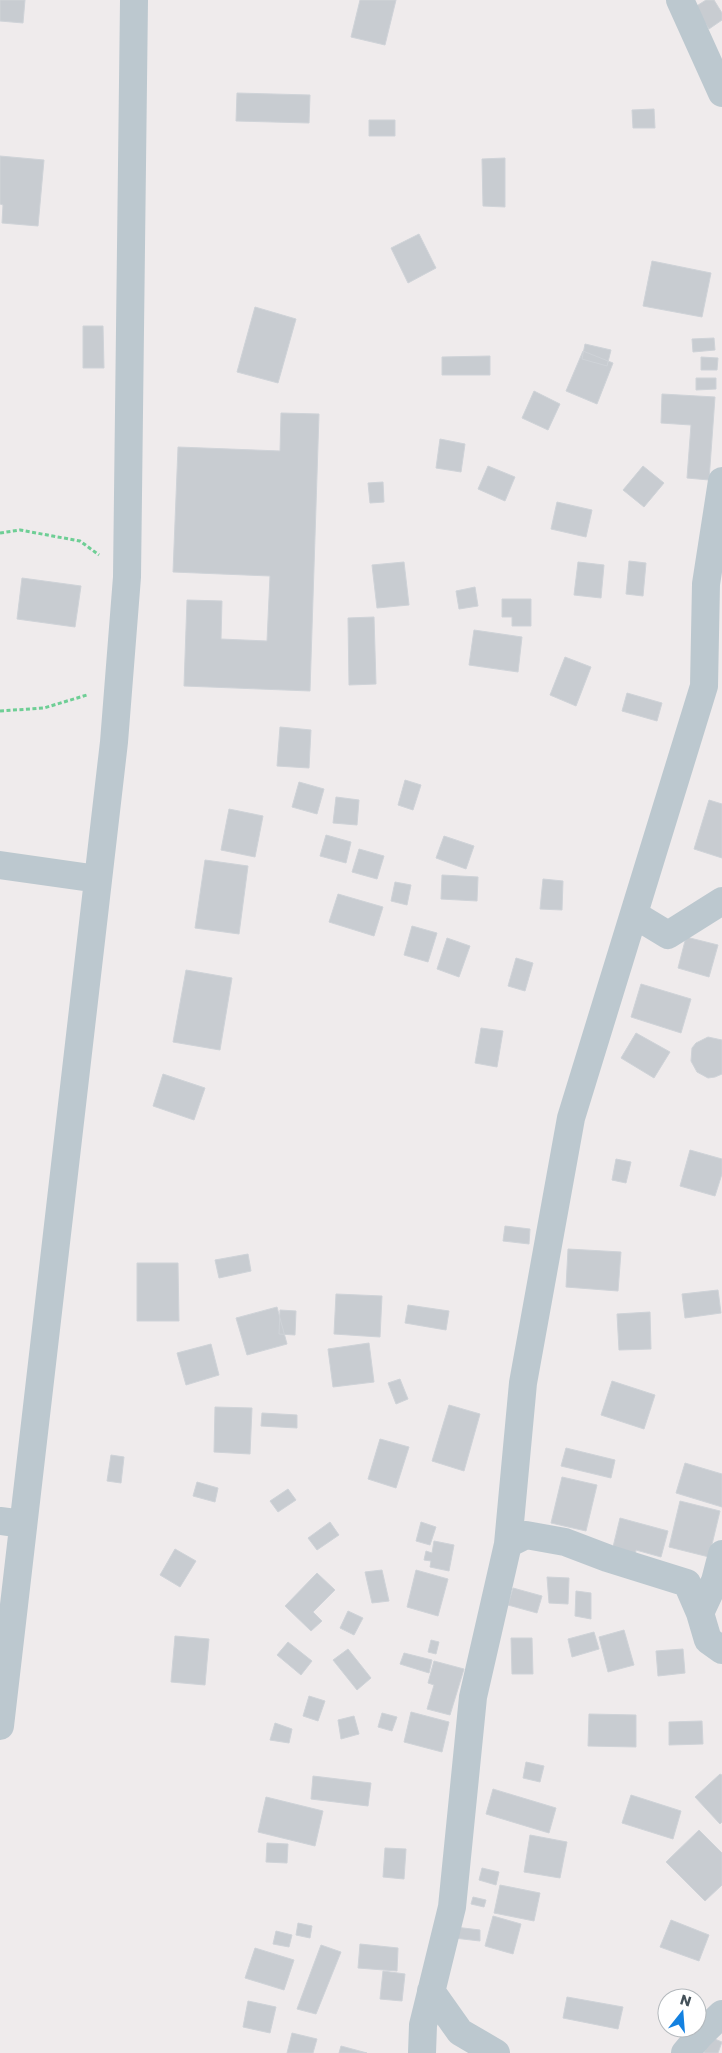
<svg xmlns="http://www.w3.org/2000/svg" width="722" height="2053" viewBox="0 0 722 2053" font-family="Poppins,sans-serif">
<style>
.building{fill:#c8ccd1;stroke:#cfd3d8}
.lines{fill:none;stroke-linecap:round;stroke-linejoin:round}
.path{stroke:#6ece95;stroke-width:3;stroke-dasharray:4 2.5;stroke-linecap:butt}
.street{stroke:#bcc8cf;stroke-width:28}
</style>
<rect width="100%" height="100%" fill="#efebec"/>
<path class="building" d="M0 0H25L23 23 0 21Z
M360 0H396L385 45 351 37Z
M706 0H714L722 13V20L709 29 695 7Z
M237 93 310 95 309 123 236 121Z
M654 109 655 128H633L632 110Z
M369 120H395V136H369Z
M0 156 44 160 38 226 2 223 3 205 0 204Z
M505 158V207L483 206 482 159Z
M419 234 436 268 408 283 391 248Z
M652 261 711 273 702 317 643 306Z
M255 307 296 319 278 383 237 372Z
M83 326H103L104 368H83Z
M714 338 715 350 693 352 692 339Z
M585 344 611 350 607 366 582 359Z
M583 351 613 363 597 404 566 391Z
M490 356V375H442V357Z
M701 357 718 358 717 370H701Z
M696 378H716V389L696 390Z
M534 391 560 404 548 430 522 418Z
M662 394 715 397 709 480 687 478 691 425 661 423Z
M281 413 319 414 310 691 184 686 187 600 222 601 221 639 267 641 270 576 173 572 178 447 280 451Z
M440 439 465 444 461 472 436 468Z
M488 466 515 477 505 501 478 489Z
M643 466 664 483 644 507 623 490Z
M383 482 384 502 370 503 368 483Z
M557 502 592 510 586 537 551 529Z
M629 561 646 563 643 596 626 594Z
M404 562 409 605 377 608 372 565Z
M578 562 604 565 601 598 574 595Z
M22 578 81 586 75 627 17 619Z
M475 587 478 606 459 609 456 591Z
M502 599H531V626H512V617H502Z
M374 617 376 684 349 685 348 618Z
M474 630 522 637 518 672 469 665Z
M565 657 591 667 576 706 550 695Z
M627 693 662 703 657 721 622 711Z
M280 727 311 730 309 768 277 766Z
M405 780 421 785 413 810 398 805Z
M299 782 324 789 317 814 292 807Z
M336 797 359 800 357 825 333 823Z
M709 800 722 804V858L694 849Z
M229 809 263 816 255 857 221 850Z
M326 835 351 842 346 863 320 856Z
M444 836 474 846 466 869 436 858Z
M359 849 384 856 377 879 352 872Z
M205 860 248 866 239 934 195 928Z
M442 875 478 877 477 901 441 899Z
M543 879 563 881 562 910 540 909Z
M395 882 411 885 407 905 391 901Z
M338 894 383 907 374 936 329 922Z
M412 926 437 933 428 962 404 955Z
M686 937 718 945 709 977 678 968Z
M447 938 470 946 459 977 437 969Z
M516 958 533 963 525 991 508 986Z
M186 970 232 978 220 1050 173 1042Z
M641 984 691 999 681 1033 631 1017Z
M481 1028 503 1031 497 1067 475 1063Z
M636 1033 670 1052 654 1078 621 1058Z
M708 1037 722 1040V1074L715 1077 708 1078 697 1072 691 1061 692 1048 696 1043Z
M163 1074 205 1088 194 1120 153 1106Z
M690 1150 722 1159V1174L715 1196 680 1186Z
M616 1159 631 1162 626 1183 612 1180Z
M505 1226 530 1229 529 1244 503 1241Z
M568 1249 621 1252 618 1291 566 1287Z
M248 1254 251 1271 219 1278 215 1260Z
M137 1263H178L179 1321H137Z
M718 1290 721 1313 685 1318 682 1294Z
M336 1294 382 1296 380 1337 334 1334Z
M408 1305 449 1311 446 1330 405 1323Z
M277 1307 287 1344 247 1355 236 1318Z
M280 1310 296 1311 295 1335 279 1334Z
M650 1312 651 1349 619 1350 617 1314Z
M369 1343 374 1382 333 1387 328 1349Z
M211 1344 219 1375 186 1385 177 1353Z
M400 1379 408 1399 396 1404 388 1383Z
M612 1381 655 1395 644 1429 601 1415Z
M449 1405 480 1414 464 1471 432 1461Z
M215 1407 252 1408 250 1454 214 1452Z
M262 1413 297 1415V1428L261 1426Z
M380 1439 409 1447 396 1488 368 1479Z
M566 1448 615 1460 611 1478 561 1466Z
M111 1455 124 1457 121 1483 107 1481Z
M685 1463 722 1474V1507L676 1493Z
M562 1477 597 1485 586 1531 551 1523Z
M197 1482 218 1488 215 1502 193 1496Z
M288 1489 296 1500 278 1512 270 1501Z
M680 1501 720 1511 709 1557 669 1547Z
M620 1518 668 1531 661 1557 636 1550 635 1557 612 1551Z
M330 1522 339 1535 317 1550 308 1538Z
M421 1522 436 1527 430 1545 416 1541Z
M434 1541 454 1545 449 1571 430 1567 431 1561 424 1560 426 1551 432 1553Z
M175 1549 196 1561 180 1587 160 1575Z
M382 1570 389 1601 372 1603 365 1572Z
M416 1570 448 1579 438 1616 407 1607Z
M317 1573 335 1590 313 1612 322 1621 311 1631 285 1606Z
M547 1577 569 1578 568 1604 549 1603Z
M513 1588 542 1596 537 1613 508 1605Z
M576 1591 591 1593V1619L575 1616Z
M348 1611 363 1618 354 1635 340 1628Z
M624 1630 634 1665 608 1672 599 1637Z
M594 1632 599 1649 572 1657 568 1639Z
M175 1636 209 1639 205 1685 171 1682Z
M511 1638H532L533 1674H512Z
M431 1640 439 1642 436 1654 428 1652Z
M288 1642 312 1661 301 1675 277 1655Z
M348 1649 371 1678 357 1690 333 1660Z
M683 1649 685 1673 658 1676 656 1651Z
M404 1653 432 1660 429 1673 400 1664Z
M434 1661 464 1669 450 1715 427 1709 434 1685 428 1683Z
M309 1696 325 1701 318 1721 303 1716Z
M411 1712 449 1722 442 1752 404 1742Z
M382 1713 397 1717 392 1731 378 1727Z
M589 1714 636 1715V1747L588 1746Z
M354 1716 359 1734 341 1739 338 1720Z
M702 1721 703 1744 669 1745V1722Z
M275 1723 292 1729 289 1743 270 1740Z
M526 1762 544 1766 540 1782 523 1778Z
M720 1774 722 1775V1822L720 1824 695 1797Z
M313 1776 371 1783 368 1806 311 1799Z
M493 1789 556 1808 549 1833 486 1814Z
M631 1795 681 1811 673 1839 622 1823Z
M266 1797 323 1811 315 1846 258 1832Z
M699 1830 722 1853V1885L705 1901 666 1862Z
M530 1835 567 1842 560 1878 524 1872Z
M267 1843 288 1844 287 1863 266 1862Z
M385 1848 406 1849 404 1879 383 1877Z
M482 1868 499 1872 496 1885 479 1880Z
M500 1885 540 1893 534 1921 494 1913Z
M473 1897 486 1900 484 1907 471 1904Z
M493 1916 521 1924 513 1954 485 1946Z
M671 1920 709 1935 699 1961 660 1947Z
M298 1923 312 1926 310 1938 296 1935Z
M455 1927 480 1930V1941L454 1938Z
M276 1931 292 1935 289 1947 273 1944Z
M360 1944 398 1948 397 1971 358 1968Z
M321 1945 341 1952 316 2014 297 2009Z
M255 1948 294 1960 284 1990 245 1978Z
M383 1971 405 1974 402 2001 380 1999Z
M567 1997 623 2007 618 2029 563 2018Z
M248 2001 276 2007 270 2033 243 2027Z
M292 2033 317 2039 313 2053H287Z
M710 2037 722 2042 718 2053H704Z
M341 2046 367 2053H339Z"/>
<g class="lines">
<path class="path" d="M0 533 20 530 80 541 99 555
M0 711 44 708 87 695"/>
<path class="street" d="M680 0 722 93
M0 865 98 879
M635 915 668 935 722 901
M0 1521 23 1524
M508 1544 526 1535 565 1542 607 1558 687 1583 700 1613 708 1640 722 1650
M700 1613 715 1581 722 1554
M0 1726 114 742 127 577 134 0
M431 1991 460 2032 496 2053
M422 2053 423 2025 452 1907 473 1697 508 1544 523 1383 571 1118 704 686 706 584 722 481
M685 2053 700 2035 722 2014"/>
</g>
<g transform="translate(682 2013) rotate(17)"><circle r="24" fill="#ffffff" stroke="#b4b9bd"/>
<path d="M0-4L9 19L0 12L-9 19Z" fill="#1481e0"/>
<text y="-8" font-size="14" font-weight="bold" text-anchor="middle" fill="#445159">N</text>
</g>
</svg>
